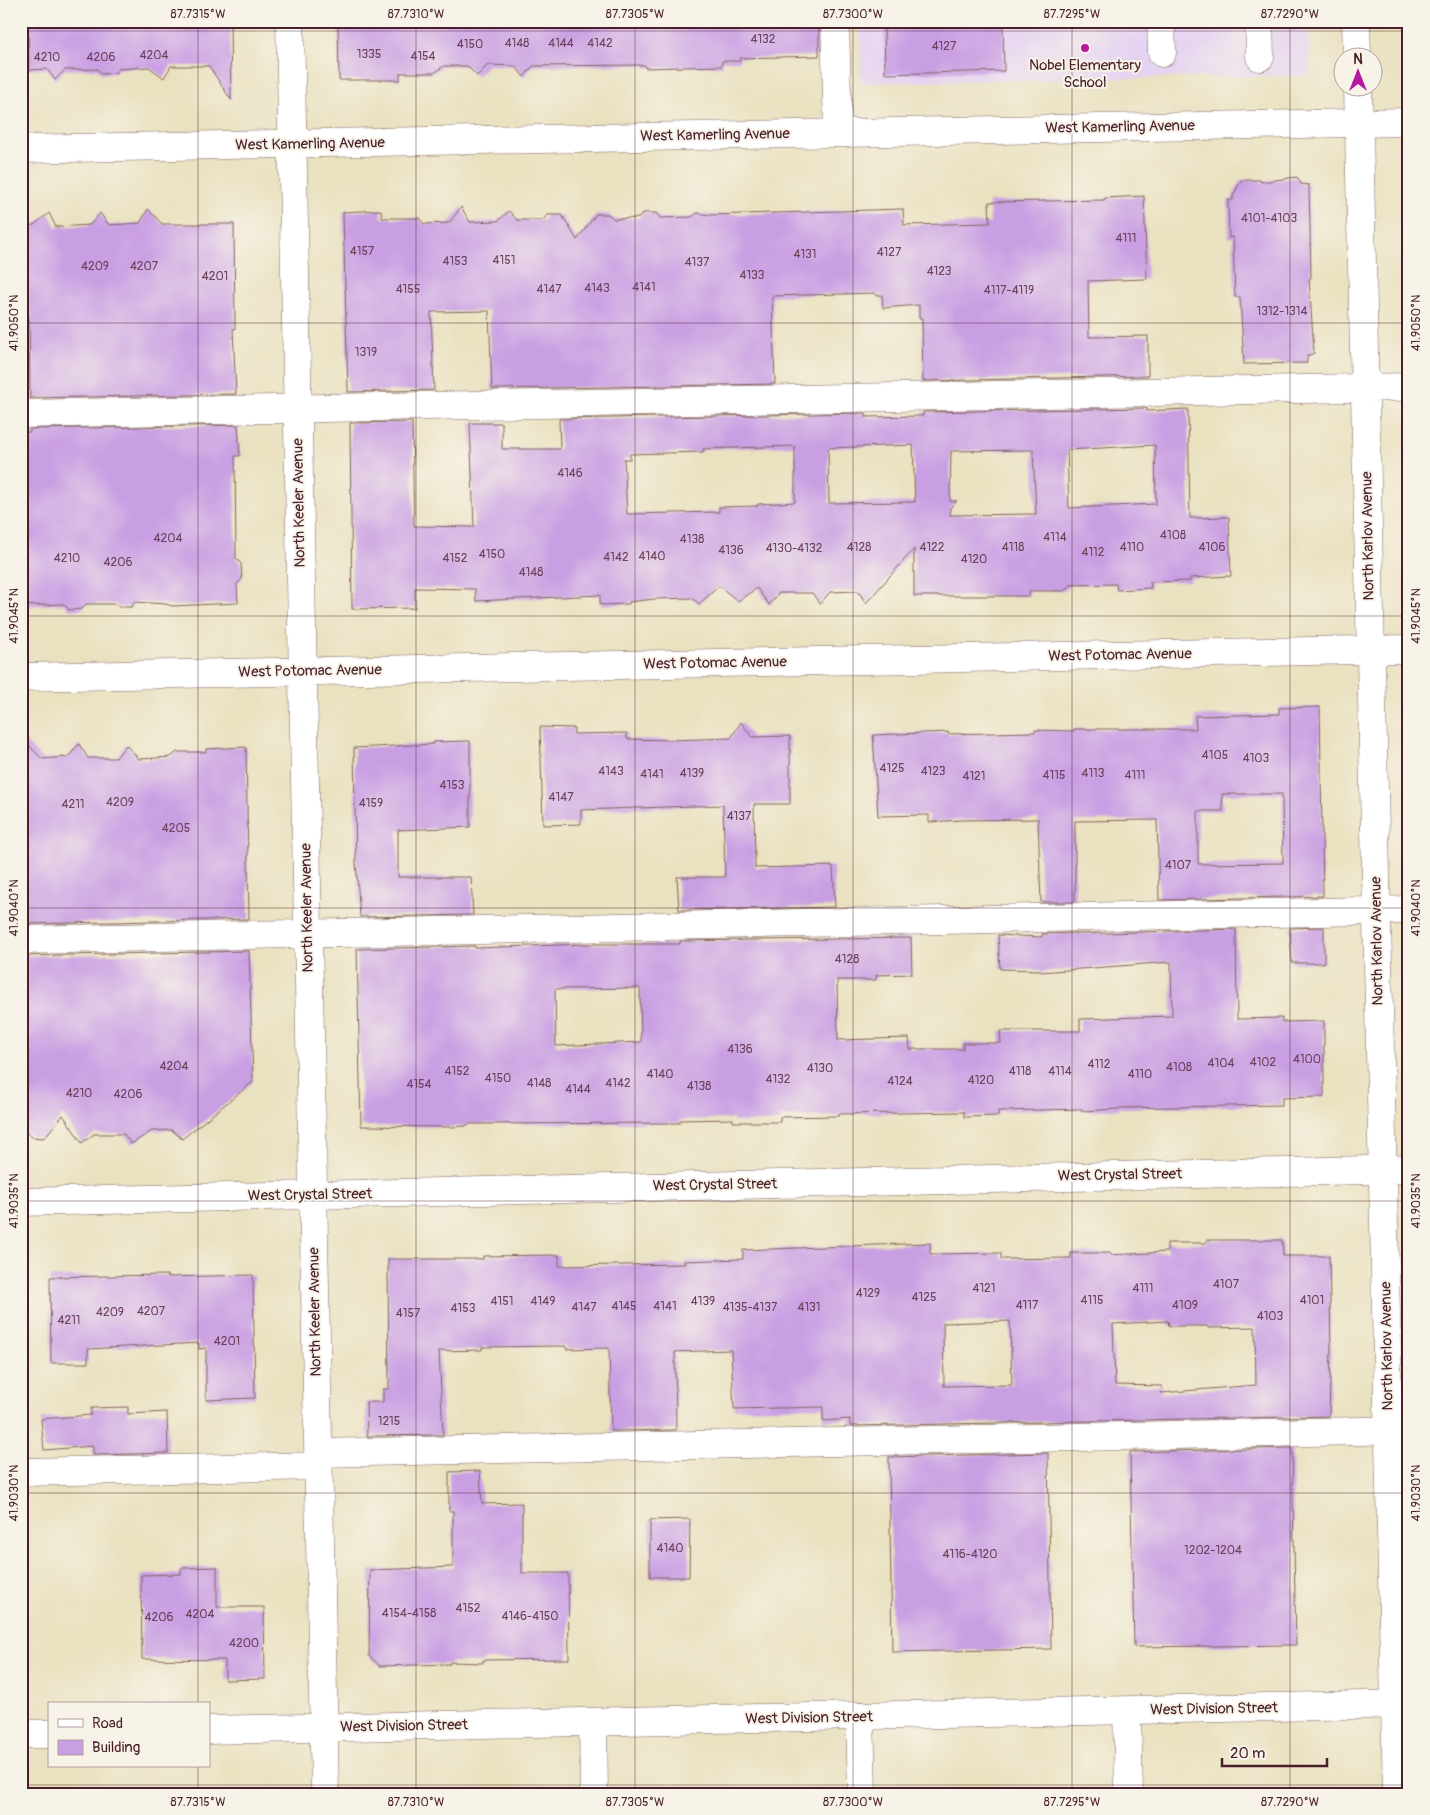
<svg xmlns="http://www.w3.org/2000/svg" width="1430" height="1815" viewBox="0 0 1430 1815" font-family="Pangolin,sans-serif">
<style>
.built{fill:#e5d3f1}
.building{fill:#c99fe3;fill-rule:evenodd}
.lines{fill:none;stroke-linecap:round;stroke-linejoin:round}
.minor-casing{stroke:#82635f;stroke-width:29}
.major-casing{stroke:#82635f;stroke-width:29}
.minor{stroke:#fff;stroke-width:28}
.major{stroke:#fff;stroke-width:28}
.ticks{fill:none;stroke:#4a1f2b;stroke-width:1;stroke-opacity:0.45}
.poi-dot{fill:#b5179e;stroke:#f7f3e8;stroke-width:2}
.labels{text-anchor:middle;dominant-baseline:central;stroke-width:4;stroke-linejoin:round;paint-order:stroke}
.number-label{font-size:12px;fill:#6a3f59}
.poi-label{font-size:15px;fill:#4a1f2b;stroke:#f7f3e8}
.street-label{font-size:15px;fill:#4a1f2b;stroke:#f7f3e8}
.neatline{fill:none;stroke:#4a1f2b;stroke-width:2}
.ticks-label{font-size:12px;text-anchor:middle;fill:#4a1f2b}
</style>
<rect width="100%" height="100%" fill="#f7f3e8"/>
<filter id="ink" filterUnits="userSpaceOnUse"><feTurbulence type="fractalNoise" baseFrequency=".02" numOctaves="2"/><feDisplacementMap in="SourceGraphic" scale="10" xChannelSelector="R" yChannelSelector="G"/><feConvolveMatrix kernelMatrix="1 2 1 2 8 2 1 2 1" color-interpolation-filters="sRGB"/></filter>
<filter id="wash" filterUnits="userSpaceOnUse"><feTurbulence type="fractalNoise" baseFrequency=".0096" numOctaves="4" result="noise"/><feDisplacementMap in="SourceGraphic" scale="20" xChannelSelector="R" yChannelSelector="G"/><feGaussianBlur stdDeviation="1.12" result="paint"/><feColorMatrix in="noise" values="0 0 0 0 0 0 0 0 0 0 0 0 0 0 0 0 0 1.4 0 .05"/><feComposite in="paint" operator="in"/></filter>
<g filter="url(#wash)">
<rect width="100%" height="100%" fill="#e9e1bf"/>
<path class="built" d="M860 21H1309L1310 75 861 83Z"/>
<g id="blocks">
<path class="building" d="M28 21H230L231 100 209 66H171L164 78 149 67 118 69 115 73 102 74 97 69 65 70 55 80 47 69 29 70Z
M338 21H819V56L740 58V61H722V66L645 68V65L533 66 524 77 515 66 488 65 477 76 467 66H444L434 73H400V80H339Z
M884 21H1003L1004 71 885 74Z
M1297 177 1301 184 1309 185 1311 278 1309 279 1314 353 1307 356V363L1244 364 1240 297H1235L1233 237 1229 238 1228 200H1233V196L1241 180H1260L1261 182Z
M1144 196 1147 279 1088 281 1089 337 1148 336V376L923 381 922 318H919V305L883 308 882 295H875V293L772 296 775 384 492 389 489 311 431 312 434 390 348 392 343 212 381 210 382 218H419L424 224 449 223 461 207 470 222 498 221 509 211 517 220H543L547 215H562L577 240 596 214H608L614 219 639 218 643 213H656L660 218 692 217 697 213 711 215 903 209 904 225 990 223 989 202 1105 200V198Z
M148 209 162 224H234L235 329H233L236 394 30 398 29 318H22L21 226 34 225 49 213 56 227 90 225 100 213 109 225 140 223Z
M1147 408V411L1188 409 1190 518 1229 517 1231 576 1190 578V581L1150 582 1151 588 1117 590 1116 584 1070 585 1064 591H1029V596H914V549L866 603 858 591 830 592 820 604 812 593H779L769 605 757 588 738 601 719 586 699 604 692 598 654 599 629 602V604L600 605V595L476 601 475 589 415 588V608L352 609 350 423 412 422 414 526 474 527 470 423H502V449H560L559 419 866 413V417L923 416V412ZM913 445 915 502 829 503 828 448ZM1155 445 1156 504 1069 508 1067 450ZM795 446V502L758 504V506L719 507V512L627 514 624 459H630V454L703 452V449ZM1033 450 1036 514 950 515V508L957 501H950L951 451Z
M238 425 240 456H235L236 558 241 564 242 579 237 584 238 603 172 606 166 604 134 602 132 607H119L115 604H86L82 609 69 610 64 604 21 606V433L30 432V429Z
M1320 707 1323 896 1159 900 1157 820 1075 821V902H1041L1038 819 962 820 929 822V815L878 816 873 735 948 732V734L1035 732V730L1074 731V729H1196L1195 716 1279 714V708ZM1222 794H1282L1283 863 1198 864V811H1223Z
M741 722 752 737 790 736V804H754L755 868 833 866 835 907 679 910 677 877H725L723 805 581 810V824L543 825 540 727 574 728V734L627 733V739L671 740 731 738Z
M21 737 42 759 68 757 79 744 88 758H116L126 745 139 759 171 757 177 752H206V749L246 747 249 919 21 924Z
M470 741V827L398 830V877H471L473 915 360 917 356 863 354 748 433 744V742Z
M1324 927V963H1292L1290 928Z
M1236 929 1237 1019 1282 1018V1022L1324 1021V1097L1282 1098V1105L1119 1108V1109L1082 1111V1109L998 1111V1116L964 1117V1112L839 1114V1116L780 1117V1122H733V1119L680 1120V1123L468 1124 466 1126 452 1127 361 1126 357 949 475 946V948L586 944H680V941L911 938 912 974 876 975V980H837L838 1040 909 1038 910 1049H963V1043H1001L1000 1031H1080V1019L1172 1016 1171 962 1041 972V970L1000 969 998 935 1042 937V934L1075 933V934ZM640 988 641 1042 556 1046 555 989Z
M249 951 253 1082 182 1139 172 1130 152 1131 131 1144 124 1134H94L82 1143 63 1115 44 1138 32 1137 21 1128V956Z
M1206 1240H1282L1283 1256H1329L1331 1349 1329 1416 850 1426V1419L823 1421V1407L734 1409 731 1350 675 1352 676 1430 611 1431 609 1348 566 1349V1346L482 1347V1350L439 1351 443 1435 367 1436 366 1402H383V1389H389L388 1259H483V1256L559 1255V1266L685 1264 684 1261 743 1259V1250L930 1243V1254L1001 1253V1259L1071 1258V1253H1111V1255L1167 1252V1243H1206ZM1010 1321 1012 1385 944 1386 943 1323ZM1168 1321 1169 1326H1208V1328L1255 1327 1256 1385 1161 1393 1162 1386 1115 1385 1113 1324Z
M167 1275V1277L253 1275 255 1398 206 1400V1348L199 1349V1343L88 1349V1363H51L50 1277Z
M128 1407V1414L167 1412 168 1453 93 1455V1446L44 1450 41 1419 91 1415V1408Z
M1292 1448 1296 1645 1134 1647 1130 1452Z
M1048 1453 1051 1649 892 1652 889 1457Z
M480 1471 482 1504 522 1503V1573H568L569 1659 483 1660V1663L450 1662V1664L380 1666 369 1656 370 1570 453 1567V1511H449V1472Z
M690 1519 689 1577H650V1520Z
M217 1567V1607H264L265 1679 225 1680V1660L142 1659 141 1575 181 1574V1568Z"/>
</g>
</g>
<g filter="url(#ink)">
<use href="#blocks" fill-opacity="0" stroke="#82635f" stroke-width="1"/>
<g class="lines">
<g class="minor-casing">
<path id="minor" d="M290 21 325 1794
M835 21 838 133
M1161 21 1162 53
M1259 21 1260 57
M1356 21 1357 58
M1358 88 1397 1794
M21 149 1409 122
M21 414 1409 387
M21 677 1409 649
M21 940 1409 910
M21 1202 1409 1169
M318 1453 1409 1430
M21 1472 319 1466
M1127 1711 1129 1794
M860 1716 862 1794
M593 1722 594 1794"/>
</g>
<g class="major-casing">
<path id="major" d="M209 1730 1409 1704
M21 1734H49"/>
</g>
<use href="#minor" class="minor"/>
<use href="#major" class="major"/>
</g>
</g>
<path class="ticks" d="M198 21V1704M416 21V1794M635 21V1794M853 21V1794M1072 21V1794M1290 21V1794M21 31H1409M21 323H1409M21 616H1409M21 908H1409M21 1201H1409M21 1493H1409M198 1766V1794M21 1785H1409"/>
<circle class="poi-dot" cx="1085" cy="48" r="5"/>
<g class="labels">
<g class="number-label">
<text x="763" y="39">4132</text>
<text x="517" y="43">4148</text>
<text x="561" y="43">4144</text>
<text x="600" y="43">4142</text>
<text x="470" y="44">4150</text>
<text x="944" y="46">4127</text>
<text x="369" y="54">1335</text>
<text x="154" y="55">4204</text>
<text x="423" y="56">4154</text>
<text x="47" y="57">4210</text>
<text x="101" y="57">4206</text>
<text x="1269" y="218">4101-4103</text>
<text x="1126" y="238">4111</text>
<text x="362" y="251">4157</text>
<text x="889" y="252">4127</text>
<text x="805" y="254">4131</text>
<text x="504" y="260">4151</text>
<text x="455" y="261">4153</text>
<text x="697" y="262">4137</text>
<text x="95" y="266">4209</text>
<text x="144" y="266">4207</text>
<text x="939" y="271">4123</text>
<text x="752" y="275">4133</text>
<text x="215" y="276">4201</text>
<text x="644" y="287">4141</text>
<text x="597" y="288">4143</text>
<text x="408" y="289">4155</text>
<text x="549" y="289">4147</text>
<text x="1009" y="290">4117-4119</text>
<text x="1282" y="311">1312-1314</text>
<text x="366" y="352">1319</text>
<text x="570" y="473">4146</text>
<text x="1173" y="535">4108</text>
<text x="1055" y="537">4114</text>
<text x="168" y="538">4204</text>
<text x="692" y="539">4138</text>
<text x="859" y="547">4128</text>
<text x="932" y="547">4122</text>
<text x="1013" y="547">4118</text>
<text x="1132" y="547">4110</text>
<text x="1212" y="547">4106</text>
<text x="794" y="548">4130-4132</text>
<text x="731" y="550">4136</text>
<text x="1093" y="552">4112</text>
<text x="492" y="554">4150</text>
<text x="652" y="556">4140</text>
<text x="616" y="557">4142</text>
<text x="67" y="558">4210</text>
<text x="455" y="558">4152</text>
<text x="974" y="559">4120</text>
<text x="118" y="562">4206</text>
<text x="531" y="572">4148</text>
<text x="1215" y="755">4105</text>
<text x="1256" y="758">4103</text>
<text x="892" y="768">4125</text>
<text x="611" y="771">4143</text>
<text x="933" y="771">4123</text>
<text x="692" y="773">4139</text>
<text x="1093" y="773">4113</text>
<text x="652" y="774">4141</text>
<text x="1054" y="775">4115</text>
<text x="1135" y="775">4111</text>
<text x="974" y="776">4121</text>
<text x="452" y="785">4153</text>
<text x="561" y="797">4147</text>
<text x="120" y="802">4209</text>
<text x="371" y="803">4159</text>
<text x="73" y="804">4211</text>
<text x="739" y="816">4137</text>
<text x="176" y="828">4205</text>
<text x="1178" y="865">4107</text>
<text x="847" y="959">4128</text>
<text x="740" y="1049">4136</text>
<text x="1307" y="1059">4100</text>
<text x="1263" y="1062">4102</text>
<text x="1221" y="1063">4104</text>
<text x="1099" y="1064">4112</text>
<text x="174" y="1066">4204</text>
<text x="1179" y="1067">4108</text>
<text x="820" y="1068">4130</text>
<text x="457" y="1071">4152</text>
<text x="1020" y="1071">4118</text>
<text x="1060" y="1071">4114</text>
<text x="660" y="1074">4140</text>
<text x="1140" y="1074">4110</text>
<text x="498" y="1078">4150</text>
<text x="778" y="1079">4132</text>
<text x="981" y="1080">4120</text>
<text x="900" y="1081">4124</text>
<text x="539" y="1083">4148</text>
<text x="618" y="1083">4142</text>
<text x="419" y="1084">4154</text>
<text x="699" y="1086">4138</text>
<text x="578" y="1089">4144</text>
<text x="79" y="1093">4210</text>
<text x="128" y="1094">4206</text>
<text x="1226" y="1284">4107</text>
<text x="984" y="1288">4121</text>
<text x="1143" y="1288">4111</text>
<text x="868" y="1293">4129</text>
<text x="924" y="1297">4125</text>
<text x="1092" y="1300">4115</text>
<text x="1312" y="1300">4101</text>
<text x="502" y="1301">4151</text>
<text x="543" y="1301">4149</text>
<text x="703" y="1301">4139</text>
<text x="1027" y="1305">4117</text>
<text x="1185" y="1305">4109</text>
<text x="624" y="1306">4145</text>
<text x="665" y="1306">4141</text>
<text x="584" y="1307">4147</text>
<text x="750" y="1307">4135-4137</text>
<text x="809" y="1307">4131</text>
<text x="463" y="1308">4153</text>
<text x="151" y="1311">4207</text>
<text x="110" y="1312">4209</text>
<text x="408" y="1313">4157</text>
<text x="1270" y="1316">4103</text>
<text x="69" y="1320">4211</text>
<text x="227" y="1341">4201</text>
<text x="389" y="1421">1215</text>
<text x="670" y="1548">4140</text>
<text x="1213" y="1550">1202-1204</text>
<text x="970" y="1554">4116-4120</text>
<text x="468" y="1608">4152</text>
<text x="409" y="1613">4154-4158</text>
<text x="200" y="1614">4204</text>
<text x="530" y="1616">4146-4150</text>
<text x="159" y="1617">4206</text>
<text x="244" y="1643">4200</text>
</g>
<g class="poi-label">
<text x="1085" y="65">Nobel Elementary<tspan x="1085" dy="17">School</tspan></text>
</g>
<g class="street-label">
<text transform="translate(1120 127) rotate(-1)">West Kamerling Avenue</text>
<text transform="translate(715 135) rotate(-1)">West Kamerling Avenue</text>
<text transform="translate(310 144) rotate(-1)">West Kamerling Avenue</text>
<text transform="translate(299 503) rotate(-91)">North Keeler Avenue</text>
<text transform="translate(1368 536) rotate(-91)">North Karlov Avenue</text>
<text transform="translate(1120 655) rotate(-1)">West Potomac Avenue</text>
<text transform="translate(715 663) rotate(-1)">West Potomac Avenue</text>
<text transform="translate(310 671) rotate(-1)">West Potomac Avenue</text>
<text transform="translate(307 908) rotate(-91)">North Keeler Avenue</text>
<text transform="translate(1377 941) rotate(-91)">North Karlov Avenue</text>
<text transform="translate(1120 1175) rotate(-1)">West Crystal Street</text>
<text transform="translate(715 1185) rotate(-1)">West Crystal Street</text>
<text transform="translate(310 1195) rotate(-1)">West Crystal Street</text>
<text transform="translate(315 1312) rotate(-91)">North Keeler Avenue</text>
<text transform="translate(1387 1346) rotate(-91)">North Karlov Avenue</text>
<text transform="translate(1214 1709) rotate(-1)">West Division Street</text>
<text transform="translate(809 1718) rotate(-1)">West Division Street</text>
<text transform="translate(404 1726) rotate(-1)">West Division Street</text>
</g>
</g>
<rect width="1430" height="1815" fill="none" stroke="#f7f3e8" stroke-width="55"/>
<rect x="48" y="1702" width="162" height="65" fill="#f7f3e8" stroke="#b29e9c"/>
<rect x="58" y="1719" width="25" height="8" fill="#ffffff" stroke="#b29e9c"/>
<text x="92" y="1728" font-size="15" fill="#4a1f2b">Road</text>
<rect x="58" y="1740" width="25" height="15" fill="#c99fe3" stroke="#b29e9c"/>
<text x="92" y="1752" font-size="15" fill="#4a1f2b">Building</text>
<g transform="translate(1358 72)"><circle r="24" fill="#f7f3e8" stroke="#b29e9c"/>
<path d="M0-4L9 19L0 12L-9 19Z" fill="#b5179e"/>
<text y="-8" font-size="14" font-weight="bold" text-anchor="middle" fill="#4a1f2b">N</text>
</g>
<path d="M1222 1758v8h105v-8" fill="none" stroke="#4a1f2b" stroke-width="2.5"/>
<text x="1230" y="1758" font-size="15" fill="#4a1f2b" stroke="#f7f3e8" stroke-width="4" paint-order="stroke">20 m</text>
<rect x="28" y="28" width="1374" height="1760" class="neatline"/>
<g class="ticks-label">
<text x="198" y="18">87.7315°W</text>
<text x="416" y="18">87.7310°W</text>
<text x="635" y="18">87.7305°W</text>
<text x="853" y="18">87.7300°W</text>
<text x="1072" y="18">87.7295°W</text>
<text x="1290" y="18">87.7290°W</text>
<text transform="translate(14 323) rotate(-90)" y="4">41.9050°N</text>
<text transform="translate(1416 323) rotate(-90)" y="4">41.9050°N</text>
<text transform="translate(14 616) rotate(-90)" y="4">41.9045°N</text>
<text transform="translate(1416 616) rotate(-90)" y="4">41.9045°N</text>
<text transform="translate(14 908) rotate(-90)" y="4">41.9040°N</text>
<text transform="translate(1416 908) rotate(-90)" y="4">41.9040°N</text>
<text transform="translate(14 1201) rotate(-90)" y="4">41.9035°N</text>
<text transform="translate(1416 1201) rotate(-90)" y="4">41.9035°N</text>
<text transform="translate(14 1493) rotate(-90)" y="4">41.9030°N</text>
<text transform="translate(1416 1493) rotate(-90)" y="4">41.9030°N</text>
<text x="198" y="1806">87.7315°W</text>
<text x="416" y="1806">87.7310°W</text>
<text x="635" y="1806">87.7305°W</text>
<text x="853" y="1806">87.7300°W</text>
<text x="1072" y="1806">87.7295°W</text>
<text x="1290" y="1806">87.7290°W</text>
</g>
</svg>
